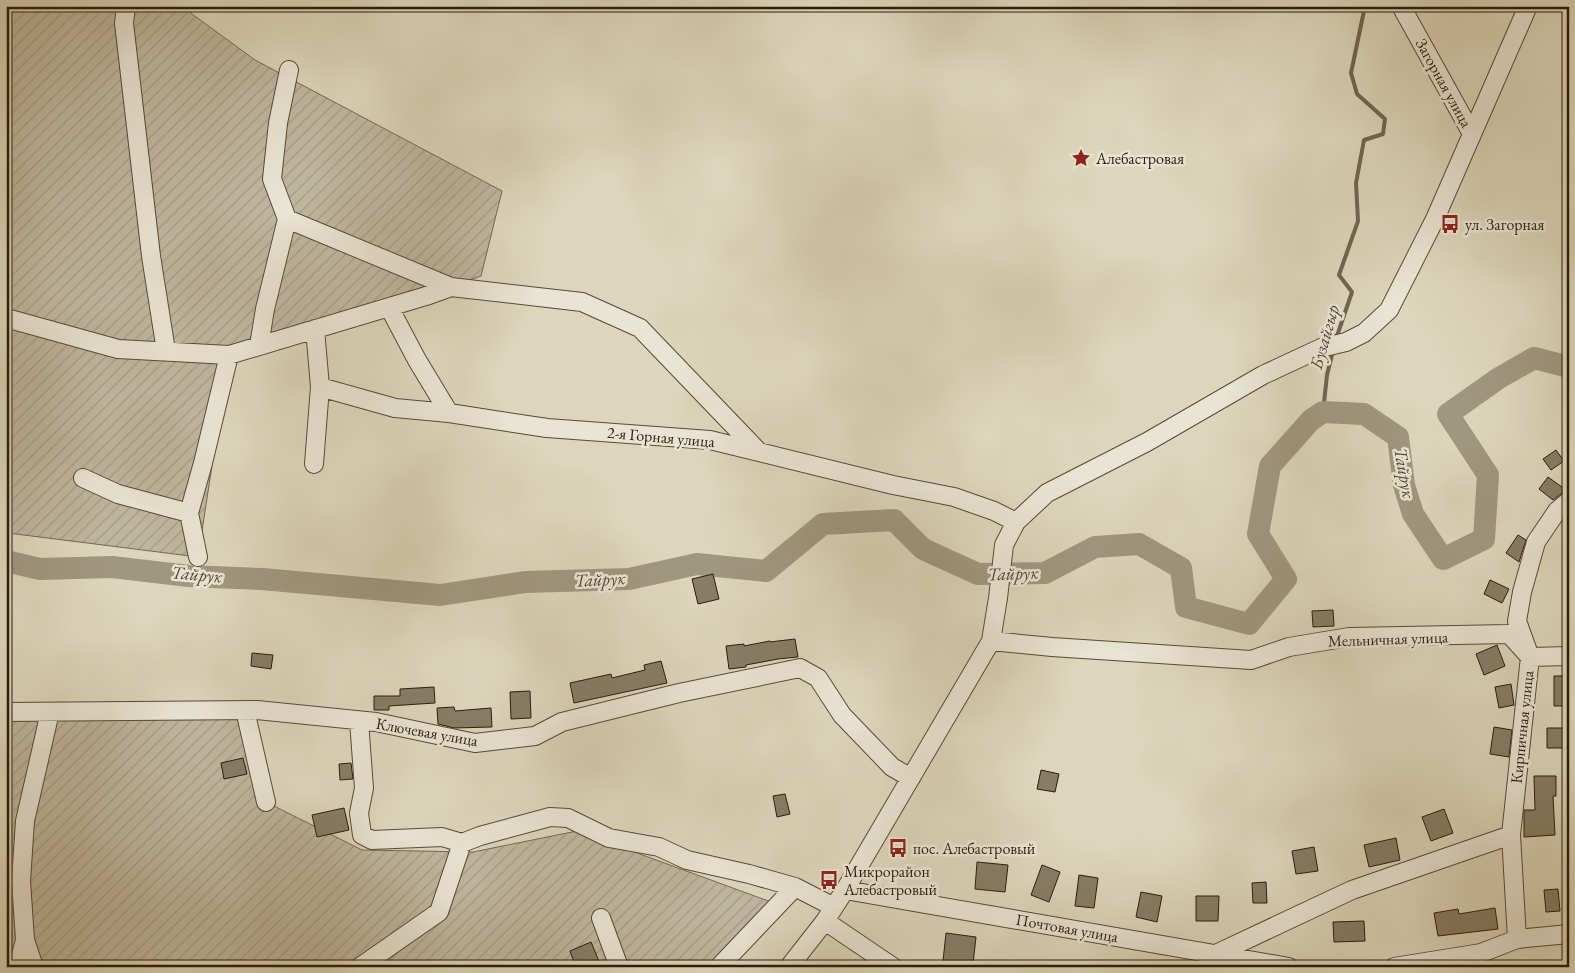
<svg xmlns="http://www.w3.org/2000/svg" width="1575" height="973" viewBox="0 0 1575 973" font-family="'EB Garamond',serif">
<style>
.garden{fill:url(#garden-furrows);stroke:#746954}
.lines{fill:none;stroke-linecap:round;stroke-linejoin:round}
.stream{stroke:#716650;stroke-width:4}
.river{stroke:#a0977f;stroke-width:22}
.building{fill:#877d67;stroke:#2a1c0a}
.minor-casing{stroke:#574a36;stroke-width:20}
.minor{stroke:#e9e4d3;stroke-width:18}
.labels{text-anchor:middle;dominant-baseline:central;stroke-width:5;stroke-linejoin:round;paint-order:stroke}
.street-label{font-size:16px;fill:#2a1c0a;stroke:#e9e4d3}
.poi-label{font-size:16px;fill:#2a1c0a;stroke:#e9e4d3;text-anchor:start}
.water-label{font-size:18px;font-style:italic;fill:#534733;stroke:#e9e4d3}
</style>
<defs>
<pattern id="garden-furrows" width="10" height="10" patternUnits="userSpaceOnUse" patternTransform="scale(1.25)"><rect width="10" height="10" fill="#bfb69e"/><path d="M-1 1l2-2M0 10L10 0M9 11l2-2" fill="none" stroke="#a49c87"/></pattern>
</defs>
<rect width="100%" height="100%" fill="#ddd6bc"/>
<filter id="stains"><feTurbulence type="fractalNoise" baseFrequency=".004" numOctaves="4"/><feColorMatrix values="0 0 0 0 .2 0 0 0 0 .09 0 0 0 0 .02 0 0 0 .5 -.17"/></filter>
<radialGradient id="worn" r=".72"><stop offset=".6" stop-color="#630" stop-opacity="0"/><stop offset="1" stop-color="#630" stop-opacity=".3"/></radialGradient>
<path class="garden" d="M6 6H181L255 60 502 191 481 276 414 300 229 355 198 557 8 533 6 530Z
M6 714 252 715 272 805 362 850 473 852 577 831 782 906 727 967H6Z"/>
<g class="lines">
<path class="stream" d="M1336 339 1352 292 1339 275 1358 221 1356 183 1364 140 1383 134 1385 119 1357 94 1351 73 1365 6
M1323 412 1327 375 1333 351"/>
<path class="river" d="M6 561 40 569 112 567 189 576 262 579 440 595 525 582 629 579 697 564 766 571 823 524 894 520 923 549 978 574 1045 573 1095 547 1139 544 1181 568 1186 607 1249 624 1286 579 1258 534 1270 466 1311 420 1323 412 1364 414 1398 437 1404 485 1413 514 1443 559 1484 539 1488 475 1448 414 1499 378 1534 358 1569 367"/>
</g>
<path class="building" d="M1556 450 1564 461 1551 470 1543 459Z
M1548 477 1566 490 1553 500 1539 489Z
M1518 535 1526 540 1519 562 1506 553Z
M713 574 719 599 698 604 692 579Z
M1490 580 1509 589 1502 603 1484 594Z
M1333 610 1334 626 1313 627 1312 611Z
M795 639 798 657 778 659 746 665V667L729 669 726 646 744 644V646L770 641V642Z
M1497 645 1505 666 1484 675 1476 654Z
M252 653 273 655 271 669 251 666Z
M661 661 667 683 574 703 570 683 611 674 612 678 645 670 644 665Z
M1554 676H1569V706H1554Z
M1511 684 1514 705 1499 708 1495 687Z
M434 687 435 703 389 706V710H374V696H400V689Z
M530 691 531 718 511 719 510 692Z
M454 707 455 711 491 708 492 727 454 728 438 724 437 708Z
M1494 727 1512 730 1509 757 1490 754Z
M1547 728H1569V748H1547Z
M243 758 247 774 224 779 221 763Z
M351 763 353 779 340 780 339 764Z
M1041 770 1059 774 1055 792 1037 789Z
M1534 776H1556V796H1553L1555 835 1524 837V810H1535Z
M785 794 790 814 777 817 773 796Z
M344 808 349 830 317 837 312 815Z
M1444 809 1453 833 1431 841 1422 817Z
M1396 838 1400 860 1369 867 1364 845Z
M1314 847 1318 871 1296 874 1292 851Z
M977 862 1008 865 1005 892 975 889Z
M1042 865 1060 872 1049 902 1031 895Z
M1079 875 1098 878 1094 908 1075 906Z
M1266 882 1267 903H1253L1252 883Z
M1558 889 1560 911 1546 912 1544 890Z
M1141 892 1162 896 1157 922 1136 917Z
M1196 896H1219L1218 921H1196Z
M1495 908 1498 929 1438 936 1434 913 1458 909 1459 914Z
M1364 921 1365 941 1334 942 1333 922Z
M946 933 976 937 973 964 943 961Z
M591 942 600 964 594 967H576L570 951Z"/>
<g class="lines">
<g class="minor-casing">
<path id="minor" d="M126 6 124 23 151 256 166 351
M1401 6 1472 134
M287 219 451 287
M389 307 417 360 449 413 547 428 710 440 893 485 954 497 994 511 1016 522
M6 318 118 349 229 355 426 296 451 287 582 302 640 328 759 452
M259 346 265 309 287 219 272 179 278 123 289 70
M320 387 395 408 449 413
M314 464 320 387 315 329
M83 478 118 494 189 513
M198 557 189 513 203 463 229 355
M991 641 1052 647 1251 660 1289 647 1349 637 1509 634 1530 657 1569 656
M245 710 266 802
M6 712 257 710 376 722 475 743 535 736 562 722 679 693 800 668 818 678 842 715 892 767 911 778
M359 721 364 788 359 813 362 835 372 840 442 837 462 843
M845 890 1289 967
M601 918 619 967
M825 921 893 967
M1517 939 1511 835 1530 657 1517 621 1522 592 1536 542 1557 511 1569 501
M1218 953 1352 890 1511 835
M18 967 25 940
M34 967 25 940 21 881 25 821 50 712
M360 967 439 912 462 843 480 836 550 817 568 818 609 838 659 847 687 860 749 874 795 887 834 907
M719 967 795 887
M789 967 825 921 845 890 991 641 998 598 1004 545 1016 522 1047 493 1147 442 1263 375 1321 348 1346 342 1364 333 1389 310 1435 219 1528 6
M1394 967 1481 953 1517 939 1569 934"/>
</g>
<use href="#minor" class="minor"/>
</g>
<defs>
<g id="sight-bare" transform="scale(1.5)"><path d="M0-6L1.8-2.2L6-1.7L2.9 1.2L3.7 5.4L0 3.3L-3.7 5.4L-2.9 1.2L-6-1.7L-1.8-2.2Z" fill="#8f2418" stroke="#e9e4d3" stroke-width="2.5" paint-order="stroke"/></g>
<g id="bus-bare" transform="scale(1.5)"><path d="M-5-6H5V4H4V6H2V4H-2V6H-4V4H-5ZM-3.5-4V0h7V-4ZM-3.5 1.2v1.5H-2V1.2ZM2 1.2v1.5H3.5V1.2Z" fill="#8f2418" stroke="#e9e4d3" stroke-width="2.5" paint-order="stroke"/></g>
</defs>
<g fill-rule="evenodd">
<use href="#sight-bare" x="1081" y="158"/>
<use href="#bus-bare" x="1450" y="224"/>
<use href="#bus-bare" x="898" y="848"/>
<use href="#bus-bare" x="829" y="880"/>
</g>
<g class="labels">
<g class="street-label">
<text transform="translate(1444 83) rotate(61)">Загорная улица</text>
<text transform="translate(661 437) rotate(5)">2-я Горная улица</text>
<text transform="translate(1388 639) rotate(-2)">Мельничная улица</text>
<text transform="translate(1522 727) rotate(-84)">Кирпичная улица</text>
<text transform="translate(427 732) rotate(10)">Ключевая улица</text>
<text transform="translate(1067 928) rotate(10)">Почтовая улица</text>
</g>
<g class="poi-label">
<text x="1096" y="158">Алебастровая</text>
<text x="1465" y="224">ул. Загорная</text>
<text x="913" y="848">пос. Алебастровый</text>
<text x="844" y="871">Микрорайон<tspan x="844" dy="18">Алебастровый</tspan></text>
</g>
<g class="water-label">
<text transform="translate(1324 337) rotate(-74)">Бузайгыр</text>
<text transform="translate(1405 473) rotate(80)">Тайрук</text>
<text transform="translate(1013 573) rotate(-2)">Тайрук</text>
<text transform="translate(197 574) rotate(5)">Тайрук</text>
<text transform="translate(600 579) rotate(-3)">Тайрук</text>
</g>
</g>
<rect width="1575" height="973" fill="none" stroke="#ddd6bc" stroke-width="25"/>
<rect x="8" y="8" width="1560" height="958" fill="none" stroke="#2a1c0a" stroke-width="2.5"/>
<rect x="12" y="12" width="1550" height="948" fill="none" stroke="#2a1c0a"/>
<rect width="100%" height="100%" filter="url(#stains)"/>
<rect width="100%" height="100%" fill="url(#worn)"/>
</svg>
